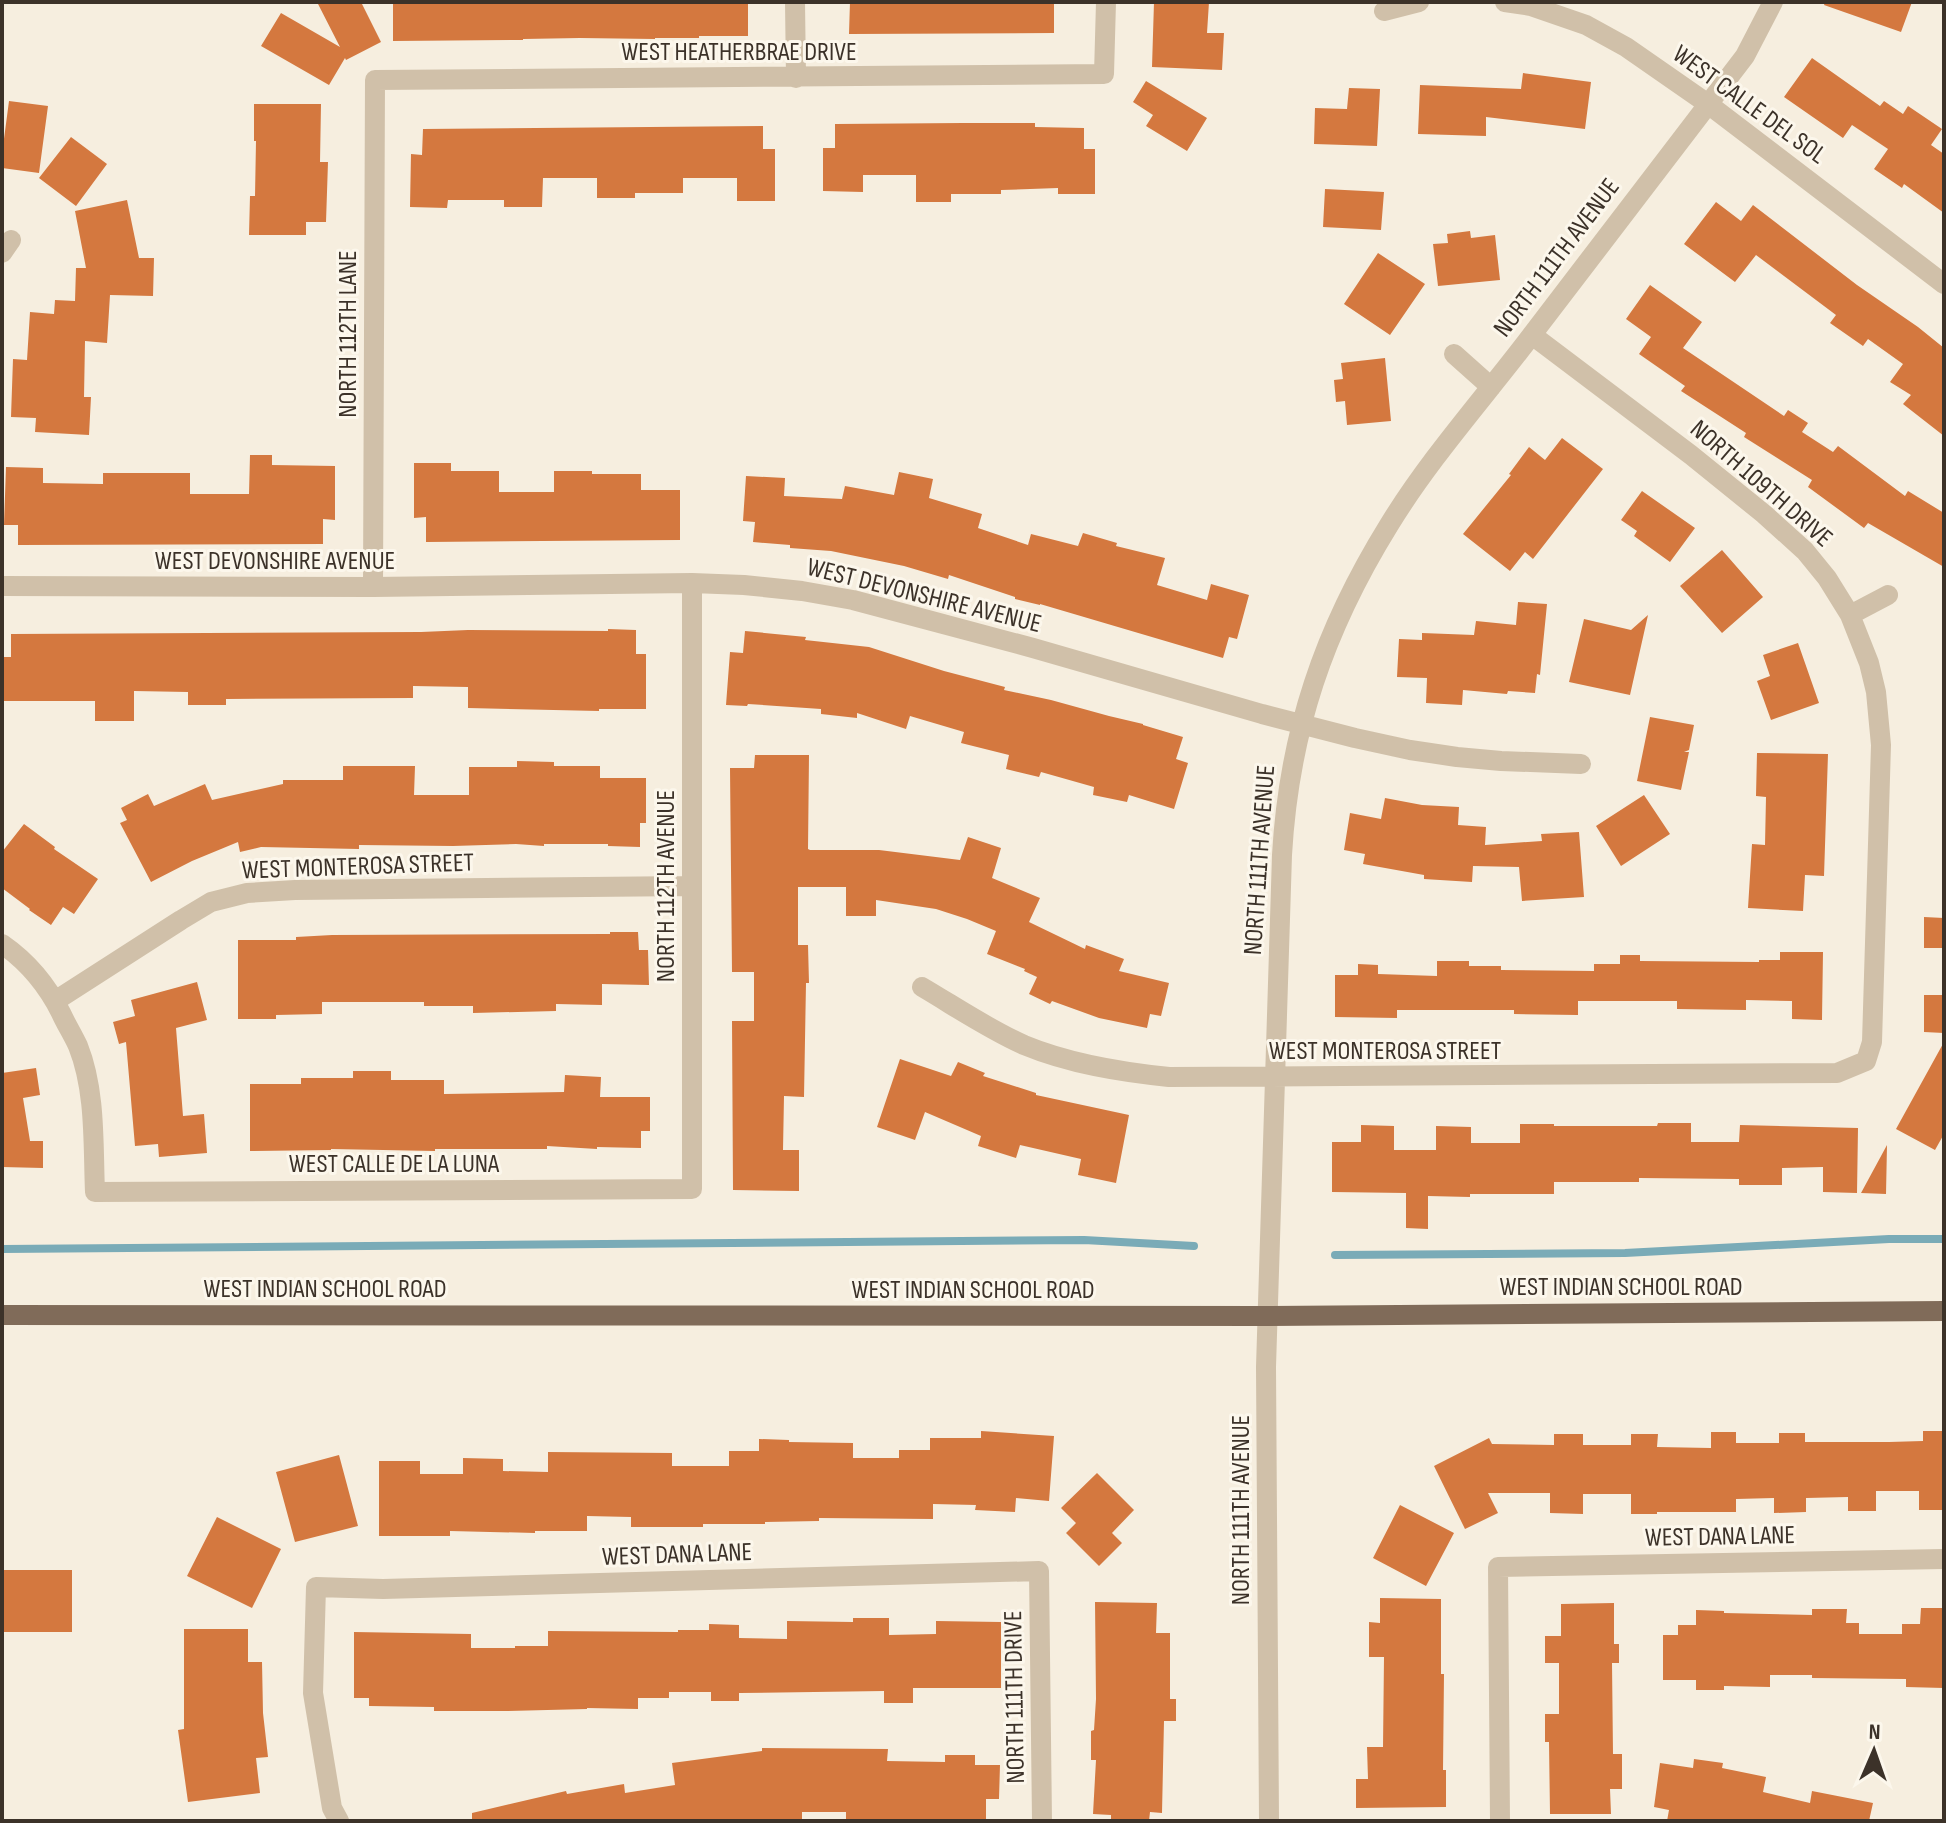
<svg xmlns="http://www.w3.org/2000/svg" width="1946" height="1823" viewBox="0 0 1946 1823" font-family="'Sofia Sans Condensed',sans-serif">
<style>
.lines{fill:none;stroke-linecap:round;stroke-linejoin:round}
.stream{stroke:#7aabb7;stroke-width:8}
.building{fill:#d4783f}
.minor{stroke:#d0c0a9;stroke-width:20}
.major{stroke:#806b59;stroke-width:20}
.labels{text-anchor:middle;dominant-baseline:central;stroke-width:6;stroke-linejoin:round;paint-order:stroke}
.street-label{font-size:26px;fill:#3c3229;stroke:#fcf7ec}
</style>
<rect width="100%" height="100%" fill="#f6eedf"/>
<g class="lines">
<path class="stream" d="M2 1249 1084 1240 1194 1246
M1335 1255 1625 1253 1889 1239H1944"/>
</g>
<path class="building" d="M317 2H361L381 42 346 60 345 58 329 85 261 46 281 13 340 47Z
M393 2H748V36H699V38H655V39L580 38 523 39V40L393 41Z
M850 2H1054V33L849 34Z
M1154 2H1209L1207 33H1224L1222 70 1152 67Z
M1825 2H1912L1901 32 1824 5Z
M1812 58 1880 106 1884 101 1903 114 1908 106 1942 129 1931 145 1944 154V213L1904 184 1902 188 1874 169 1888 149 1852 125 1843 138 1784 97Z
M1523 73 1591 82 1585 129 1486 117V136L1418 134 1420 85 1521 89Z
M1146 81 1207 118 1187 151 1146 126 1153 115 1133 102Z
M1349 88 1380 89 1377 146 1314 144 1315 108 1347 109Z
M9 101 48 106 39 173 2 168V154Z
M254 104H321L320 162H328L326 222H306V235H249L250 196H255L256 141H254Z
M963 123H1035V127L1084 128V149H1095V194H1058V188L1001 190V194H951V202H916V175H863V192L823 191V148H835V124Z
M763 126V149H775V201H737V178H683V193H635V198H597V178H543L542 207H504V200H448L447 208 410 207 411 154 422 155 423 129Z
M71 137 107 164 76 206 39 178Z
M1325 189 1384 192 1381 230 1323 227Z
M127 200 139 258H154L153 296 110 295 107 343 85 341 84 397H91L89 435 35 432 36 418 11 417 13 359 27 360 30 312 54 314 55 300 75 301 76 268H86L75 211Z
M1716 202 1741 221 1753 205 1857 285 1918 327 1944 348V436L1903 404 1911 395 1890 382 1903 364 1868 339 1863 346 1830 323 1836 315 1756 255 1735 282 1684 244Z
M1470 231 1471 238 1495 235 1500 280 1438 286 1433 244 1448 243 1447 234Z
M1378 253 1425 284 1390 335 1344 304Z
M1650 285 1702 322 1683 348 1784 416 1788 410 1808 423 1802 432 1833 452 1838 446 1905 496 1908 491 1944 513V567L1868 523 1864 528 1808 487 1812 480 1744 437 1746 433 1681 391 1685 386 1639 354 1651 337 1626 319Z
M1385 358 1391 421 1347 425 1345 401 1336 402 1334 380 1343 379 1341 363Z
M1562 438 1603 469 1533 559 1525 552 1510 571 1463 534 1511 475 1509 474 1529 447 1545 460Z
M250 455H272V465L335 466V520L323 519V544L18 545V525H4L6 467 43 468V483L103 484V473H190V494H249Z
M414 463H451V471H499V492H554V471H592V474H641V490H680V540L426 542V517L414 518Z
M899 472 933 479 929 498 982 514 978 528 1028 545 1031 534 1078 546 1083 533 1117 543 1116 546 1165 558 1157 585 1207 600 1211 584 1249 595 1237 639 1229 637 1223 658 1040 604V605L1015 599V597L949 575 948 579 904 566 831 551 790 548V545L753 542 755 522 743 521 746 476 785 478 784 496 842 499 845 486 894 495Z
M1642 491 1695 528 1670 562 1634 536 1637 531 1621 520Z
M1722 550 1763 597 1722 633 1680 586Z
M1518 602 1547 604 1540 675 1537 674 1535 693 1508 691 1507 694 1463 690 1462 705 1426 703 1427 678 1397 677 1399 639 1422 640V633L1474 635 1476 621 1516 625Z
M1648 615 1630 695 1569 682 1584 619 1631 630Z
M608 629 636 630V654H646V709H599V711L468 708V687L413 686V698L226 699V705H188V692L134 691V721H95V701H2V657H11V634L421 632 468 630 608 631Z
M745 631 806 637 805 640 869 647 944 671 1005 687 1004 690 1051 700 1109 716 1143 724V725L1183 737 1176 759 1188 763 1174 809 1129 795 1127 802 1093 795 1094 787 1041 772 1039 777 1006 769 1009 755 961 743 964 732 910 716 906 729 857 713V718L821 714V709L748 704 747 706 726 705 730 652 743 653Z
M1798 643 1819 703 1771 720 1757 681 1770 676 1763 655Z
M1650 717 1694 725 1689 750 1684 752H1689L1681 790 1637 781Z
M1757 753 1828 754 1824 876 1805 875 1803 911 1748 908 1752 844 1765 845 1766 797 1756 796Z
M755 755H809L808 849 810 850H879L960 860 968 837 1001 848 992 878 1040 898 1029 922 1085 949 1086 945 1124 959 1119 971 1169 983 1161 1016 1150 1014 1147 1028 1099 1018 1052 1001 1050 1004 1029 994 1037 977 1024 971 1025 969 987 954 996 931 967 919 936 909 876 900V916H846V887H798V945H808L809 983H806L804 1097 784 1096 783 1150H799V1191L733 1190 732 1021H754V972H732L730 768H754Z
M517 761 554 762V766H600V778H646V823H640V847L608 846V844H544V846L516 844 453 846 359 845V849L261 847 240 852 238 842 192 861 151 882 120 823 127 820 121 808 148 794 154 806 205 784 212 800 283 784V780H343V766H415L414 795H469V767H517Z
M1644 795 1670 834 1621 866 1596 826Z
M1385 798 1422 805 1459 807 1458 825 1486 827 1485 845 1542 841 1541 834 1579 832 1584 897 1522 901 1519 867 1473 866 1472 882 1424 879V875L1363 864 1365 854 1344 850 1350 813 1381 819Z
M24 824 55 847 54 849 98 879 74 914 63 907 51 925 29 910 30 909 2 888V852Z
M1924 917 1944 918V948H1924Z
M610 932H638L639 950H648L649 985 602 984V1005L556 1004V1011L473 1013V1006H424V1002H322V1014L276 1015V1019H238V940H296V937L332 935 610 934Z
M1780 952H1823L1822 1020 1792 1019V1001L1746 1000V1010L1677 1009V1001H1578V1015L1514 1014V1010H1397V1018L1335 1017V975H1358V964L1378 965V974L1437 976V961H1469V966H1501V970L1594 971V964H1620V955H1640V961L1759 962V960H1780Z
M197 982 207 1020 176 1028 183 1116 204 1114 207 1153 159 1157 158 1144 135 1146 126 1042 119 1044 113 1022 135 1016 131 1000Z
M1924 995H1944V1033L1924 1032Z
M1944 1042V1134L1935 1150 1896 1129Z
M900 1059 951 1076 958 1062 985 1073 983 1076 1036 1093V1095L1129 1115 1116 1183 1078 1175 1081 1159 1020 1145 1016 1158 978 1146 981 1136 925 1112 915 1140 877 1127Z
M36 1068 40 1095 23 1098 30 1141H43V1168L2 1167V1073Z
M353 1071H391V1080H444V1094L564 1092 565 1075 601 1077 600 1097H650V1131H641V1148L597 1147V1149L547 1146V1149H435V1151L331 1149V1150L250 1151V1084H301V1078H353Z
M1658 1123H1691V1142H1739L1740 1125 1858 1128 1857 1193 1823 1192V1167L1782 1168V1185H1739V1179L1639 1178V1182H1554V1194H1470V1197L1428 1196V1229L1406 1228V1193L1332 1192V1142H1361V1125L1394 1126V1150H1436V1126L1471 1127V1143H1520V1124H1554V1126H1657Z
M1887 1145 1886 1194 1861 1193Z
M981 1431 1054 1436 1049 1501 1016 1498 1015 1512 975 1510 976 1505 933 1504V1519L819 1518V1521L765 1522V1524H703V1527H631V1517L587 1516V1531H535V1533L450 1531V1536H379V1461H420V1474H463V1458L503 1459V1471L548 1472V1452L672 1453V1466H729V1451H759V1439L789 1440V1442L853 1443V1458H899V1450H930V1438H981Z
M1923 1431H1944V1510H1919V1491H1876V1511H1848V1497L1806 1498V1512L1774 1513V1498L1736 1499V1512H1657V1514H1631V1494H1583V1514L1550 1513V1493H1488L1498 1513 1465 1529 1434 1466 1489 1438 1492 1444 1554 1445V1434H1583V1445H1631V1434H1658L1657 1447 1711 1448V1432H1736V1443H1779V1433H1805V1442H1889L1923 1441Z
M339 1455 358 1526 295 1542 276 1472Z
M1097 1473 1134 1510 1112 1533 1122 1543 1099 1566 1066 1533 1076 1523 1061 1508Z
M1400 1505 1454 1533 1426 1586 1373 1558Z
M217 1517 281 1549 252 1608 187 1576Z
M2 1570H72V1632H2Z
M1380 1598 1441 1599V1674H1444L1443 1770H1446V1807L1356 1808V1779H1368L1367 1747H1383L1384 1657H1369V1622L1380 1623Z
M1095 1602 1157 1603 1156 1633H1170V1699H1176V1721H1164L1162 1813 1150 1812 1149 1821H1111V1815L1093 1814 1096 1760H1091V1731L1094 1730 1096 1699Z
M1614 1603V1644H1619V1663H1612L1613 1754H1622V1789H1610L1611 1814H1550L1549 1742H1545V1714H1559V1663H1545V1636H1561V1604Z
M1921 1608H1944V1688L1906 1687V1679L1812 1678V1675H1770V1687L1724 1686V1690H1696V1680H1663V1635H1678V1625H1696V1610L1724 1611V1613L1812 1615V1609H1847L1846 1623H1859V1634H1902V1624H1920Z
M853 1618H889V1635L936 1634V1621L1001 1622V1688H913V1703H884V1691L739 1693V1701H711V1692H669V1698H638V1709L587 1708V1709L505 1711H434V1707L369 1706V1698H354V1632L471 1634V1648H515V1646H548V1631L678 1632V1630H709V1624L739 1625V1638L787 1639V1621L853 1622Z
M184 1629H248V1662H262L263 1713 268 1757 256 1758 260 1793 188 1802 178 1730 184 1729Z
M762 1748 888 1749 887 1761 945 1762V1755H975V1765H1000L999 1799H986V1821H846V1812H802V1821H472V1813L566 1791 567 1794 624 1784 625 1793 675 1785 672 1763 762 1751Z
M1694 1759 1723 1763 1722 1768 1766 1777 1763 1792 1810 1803 1812 1791 1873 1803 1869 1821H1667L1669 1810 1654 1807 1660 1763 1693 1768Z"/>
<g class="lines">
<path class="minor" d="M795 2 796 78
M1505 2 1531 6 1586 25 1626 47 1708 104 1944 284
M1384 11 1419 2
M2 253 11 240
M1454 354 1491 387
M2 586 373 587 692 583 744 585 802 591 853 600 1033 648 1262 714 1355 738 1410 750 1457 757 1501 761 1581 764
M373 587 375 80 1104 74 1106 2
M1850 615 1888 595
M2 944C28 962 47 985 61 1013 66 1024 73 1035 78 1046 96 1091 93 1145 95 1192L692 1189V583
M922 987C956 1007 988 1029 1024 1045 1070 1064 1120 1072 1169 1077L1837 1073 1866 1061 1872 1042 1881 745 1876 692 1869 663 1850 615 1827 578 1805 551 1764 514 1691 455 1532 335
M55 1001 181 920 211 902 247 893 295 890 692 886
M339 1821 332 1808 313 1693 316 1587 383 1589 1039 1571 1042 1821
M1269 1821 1266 1367 1282 855C1289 732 1324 630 1389 525 1430 458 1484 398 1531 336 1603 243 1673 149 1745 56L1773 2
M1500 1821 1498 1567 1944 1559"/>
<path class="major" d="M2 1315 1267 1316 1944 1311"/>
</g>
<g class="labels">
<g class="street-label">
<text x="739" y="52">WEST HEATHERBRAE DRIVE</text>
<text transform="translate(1749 105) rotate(36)">WEST CALLE DEL SOL</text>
<text transform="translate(1557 258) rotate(-53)">NORTH 111TH AVENUE</text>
<text transform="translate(348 334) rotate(-90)">NORTH 112TH LANE</text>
<text transform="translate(1761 484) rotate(41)">NORTH 109TH DRIVE</text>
<text x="275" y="561">WEST DEVONSHIRE AVENUE</text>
<text transform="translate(924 596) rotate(14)">WEST DEVONSHIRE AVENUE</text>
<text transform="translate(1260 860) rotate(-86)">NORTH 111TH AVENUE</text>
<text transform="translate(358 867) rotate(-2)">WEST MONTEROSA STREET</text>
<text transform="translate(666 886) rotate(-90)">NORTH 112TH AVENUE</text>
<text x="1385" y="1051">WEST MONTEROSA STREET</text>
<text x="394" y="1164">WEST CALLE DE LA LUNA</text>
<text x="1621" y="1287">WEST INDIAN SCHOOL ROAD</text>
<text x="325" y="1289">WEST INDIAN SCHOOL ROAD</text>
<text x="973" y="1290">WEST INDIAN SCHOOL ROAD</text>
<text transform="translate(1241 1510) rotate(-90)">NORTH 111TH AVENUE</text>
<text transform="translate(1720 1537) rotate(-1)">WEST DANA LANE</text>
<text transform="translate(677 1555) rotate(-2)">WEST DANA LANE</text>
<text transform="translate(1015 1697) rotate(-91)">NORTH 111TH DRIVE</text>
</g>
</g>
<rect width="1946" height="1823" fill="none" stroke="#3c3229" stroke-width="8"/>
<g transform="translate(1874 1751) rotate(2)" stroke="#fcf7ec" stroke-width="6" paint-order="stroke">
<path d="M0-6L14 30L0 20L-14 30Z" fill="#3c3229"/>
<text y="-12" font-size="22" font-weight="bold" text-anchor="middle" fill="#3c3229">N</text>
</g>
</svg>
